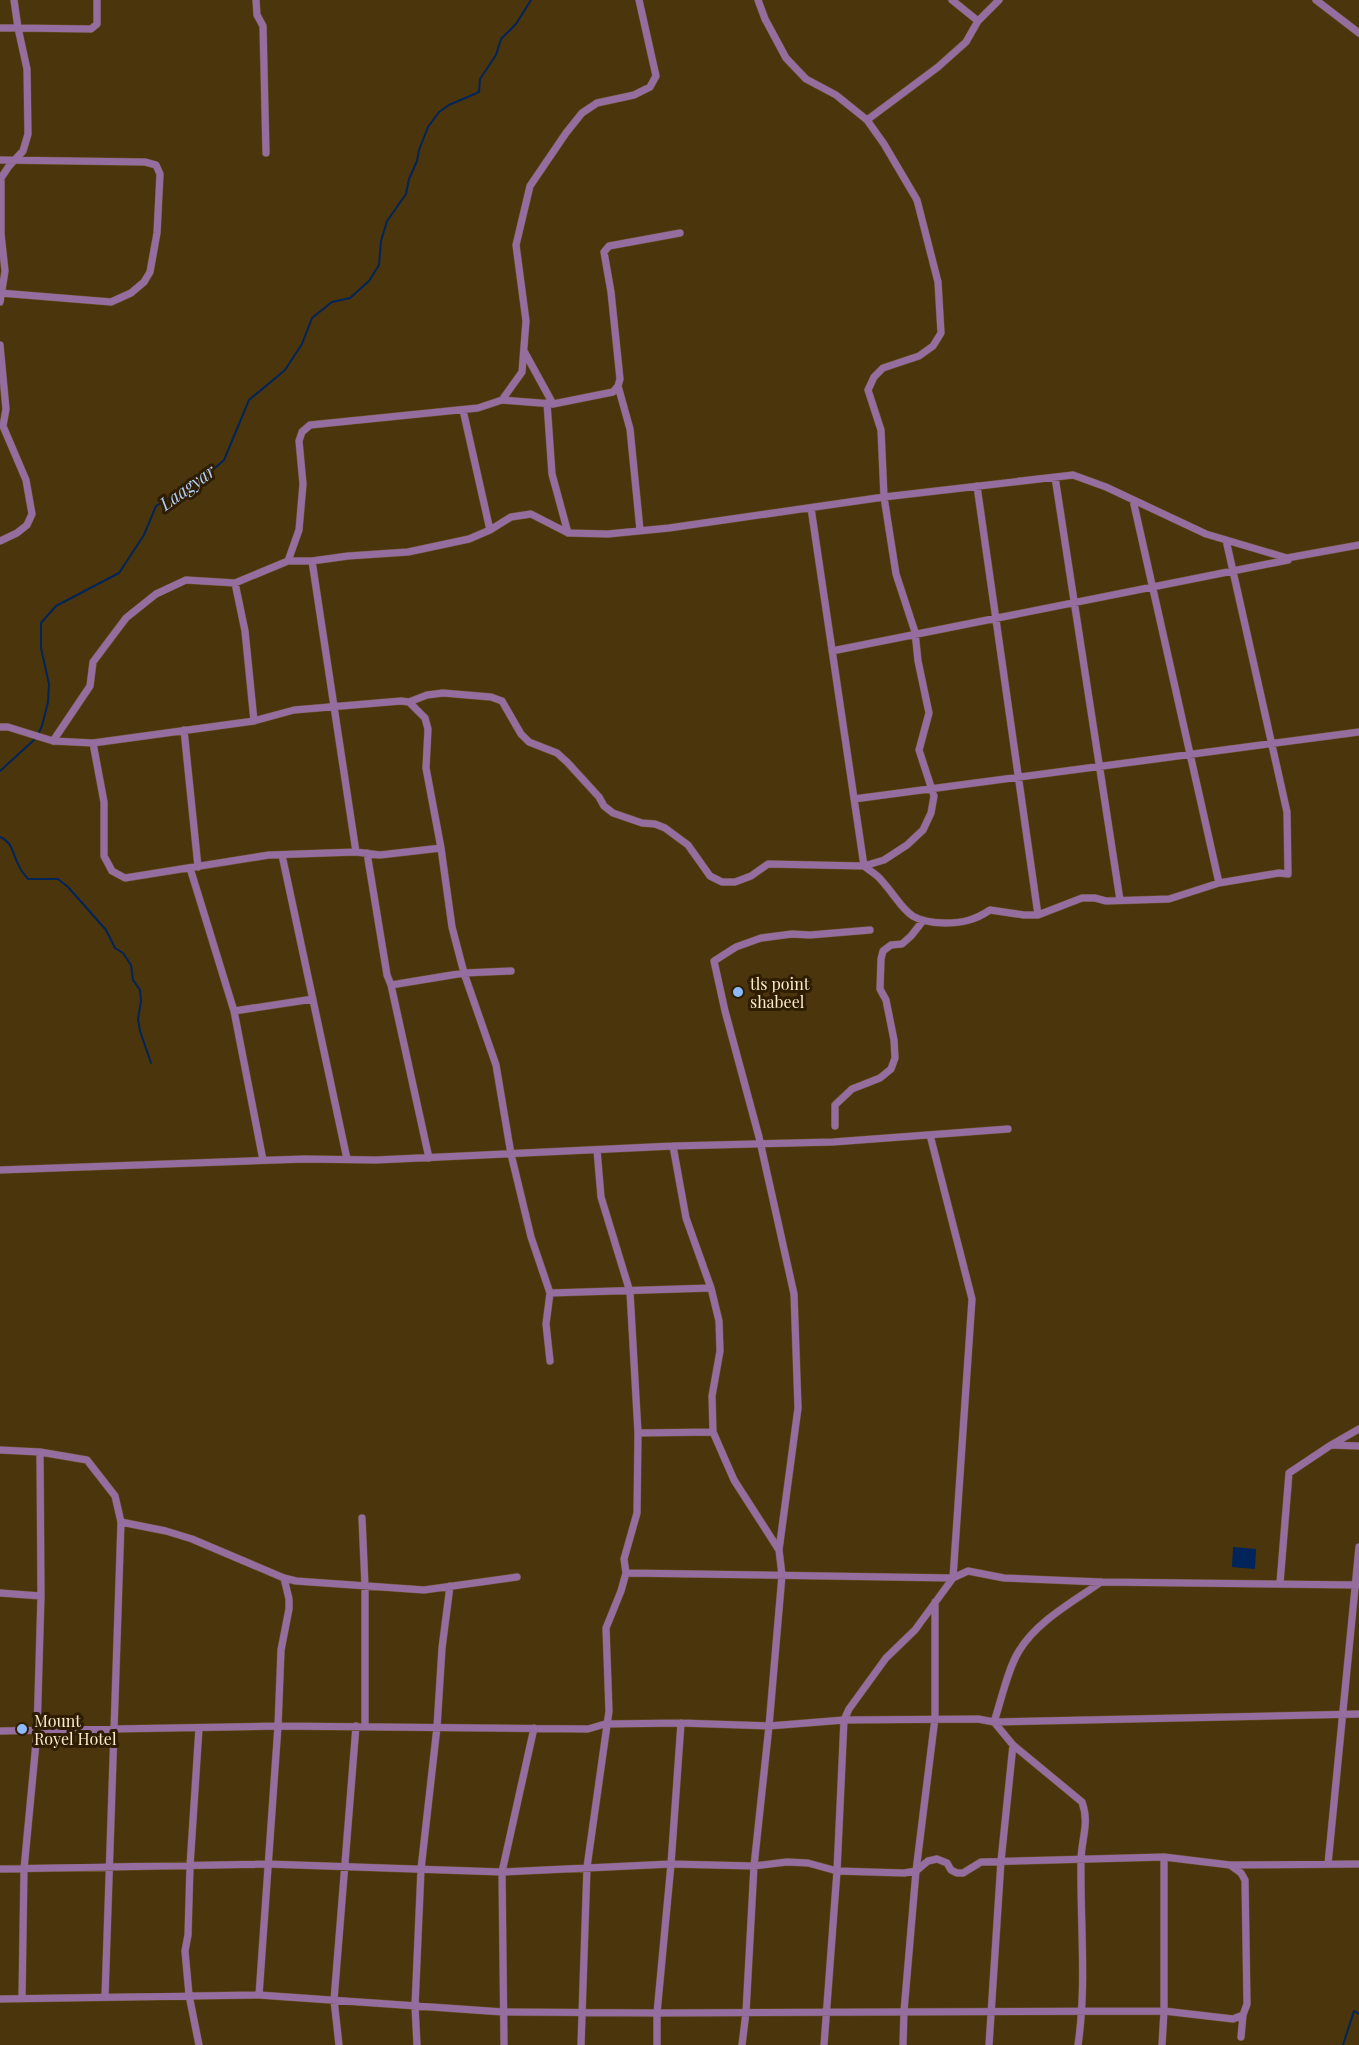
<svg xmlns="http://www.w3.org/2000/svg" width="1359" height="2045" viewBox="0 0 1359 2045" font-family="'Playfair Display',serif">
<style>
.water{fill:#01245b}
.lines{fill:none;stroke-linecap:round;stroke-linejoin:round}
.stream{stroke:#01245b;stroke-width:2}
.street-casing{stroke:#67522b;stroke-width:8}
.street{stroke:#956d9f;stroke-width:7}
.poi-dot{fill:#8eb9fc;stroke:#2e1d00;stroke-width:2}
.labels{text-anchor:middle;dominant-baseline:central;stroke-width:6;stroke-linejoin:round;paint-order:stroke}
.poi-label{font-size:16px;fill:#fdebcf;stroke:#2e1d00;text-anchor:start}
.water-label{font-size:18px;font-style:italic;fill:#b1ccf6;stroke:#2e1d00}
</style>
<rect width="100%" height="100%" fill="#4b350c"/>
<path class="water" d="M1233 1547 1256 1549 1255 1569 1232 1567Z"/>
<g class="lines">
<path class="stream" d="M38 734 42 726 48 702 49 684 41 648V623L56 606 119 573 144 535 156 506 207 475 224 460 249 400 285 370 302 344 312 318 332 302 350 298 369 281 379 265 381 241 387 221 406 194 409 179 417 161 419 150 428 127 439 112 449 105 479 92 480 79 496 55 501 39 516 24 531 0
M0 771 35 739
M0 837C14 843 12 854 19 866 21 871 25 875 28 879H58L68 887 106 930 115 948 123 953 131 965 133 980 140 990 141 1001 138 1019 140 1031 151 1063
M1343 2045 1354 2011 1359 2014"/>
<g class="street-casing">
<path id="street" d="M256 0 257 15 263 26 266 153
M952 0 978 21
M1316 0 1359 33
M0 28H18L14 0
M867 120 938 67 966 42 978 21 999 0
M0 160 145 162 156 165 160 174 157 233 150 272 144 282 131 293 111 302 0 293
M0 302 5 271 1 234V178L9 166 23 151 28 134 27 69 18 28 91 29 97 24V0
M0 345 6 409 3 426 26 480 32 514 27 525 17 533 0 541
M524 351 553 404
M618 386 630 429 640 530
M502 400 553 404 613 392 618 386 620 379 611 292 604 252 609 246 680 233
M547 403 552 474 568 533
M463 410 490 530
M1055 477 1120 900
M977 486 1038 915
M1133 500 1219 883
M811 508 864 866C870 871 878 875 882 881 906 908 904 922 945 923 963 923 975 920 990 910L1024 915H1038L1082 898H1095L1106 901 1169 899 1219 883 1279 873 1288 874 1287 812 1226 540
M288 561 299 530 303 484 299 441 302 432 310 425 478 408 502 400 522 372 526 321 516 245 530 186 566 133 582 113 597 103 634 95 650 87 656 76 639 0
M312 561 356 852
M235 583 245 631 254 721
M832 651 1288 560
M409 702 427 695 443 693 491 697 502 701 521 734 529 742 557 753 567 762 599 797 604 806 613 813 642 823 655 824 665 828 688 845 710 876 722 882H735L751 876 768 864 864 866 884 860 907 845 923 830 931 813 934 796 919 750 929 713 918 661 915 632 896 574 884 497 881 430 868 390 874 377 883 368 919 356 933 346 941 333 938 282 917 200 884 144 867 120 836 95 806 79 786 58 765 19 758 0
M0 727H8L53 741 93 743 254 721 294 710 401 701 409 702 425 718 428 729 426 768 441 848 452 927 464 973 496 1065 511 1154 531 1237 550 1293 546 1324 550 1361
M184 730 198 867
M53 741 90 686 93 662 126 618 156 594 186 580 235 583 288 561H312L348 556 408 552 469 539 490 530 511 517 531 514 568 533 608 534 669 528 884 497 1073 475 1106 487 1206 534 1287 558 1359 545
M93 743 104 802V856L112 871 125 878 269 855 356 852 380 855 441 848
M854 799 1359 732
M367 853 387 975 391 985 464 973 511 971
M282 855 347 1159
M190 868 234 1011 263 1160
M391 985 429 1158
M234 1011 313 999
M835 1126V1105L852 1089 880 1078 891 1069 895 1058 894 1040 886 1000 880 989 881 959 883 951 891 945 902 944 911 936 922 922
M673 1146 686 1218 711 1288 719 1321 720 1351 712 1396 713 1432 734 1480 779 1550 782 1575 769 1726 754 1866 746 2012 742 2045
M0 1170 304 1159 376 1160 673 1146 833 1142 1008 1129
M550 1293 711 1288
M638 1433 713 1432
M1331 1445 1359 1429
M0 1450 40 1452 87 1460 115 1496 121 1522 105 1997
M362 1518 365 1586V1726
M121 1522 166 1531 192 1539 284 1578 296 1581 424 1590 517 1577
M779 1550 798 1408 794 1294 759 1137 725 1011 714 961 736 947 761 938 792 934 810 935 870 930
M626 1573 953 1578 972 1299 930 1135
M1101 1582C1073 1602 1037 1621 1019 1651 1008 1668 1001 1701 994 1722L1359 1714
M1280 1583 1289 1473 1331 1445 1359 1446
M0 1593 41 1596
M199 1728 190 1866 188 1935 185 1951 189 1995 199 2045
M0 1731 278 1726 588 1729 605 1724 681 1723 769 1726 844 1720 978 1719 994 1722 1013 1745 1082 1802C1090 1824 1081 1839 1081 1861 1080 1923 1087 1984 1078 2045
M1328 1864 1359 1547
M0 1869 267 1864 502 1872 671 1864 754 1866 787 1862 808 1863 837 1871 904 1873 916 1871 928 1861 937 1859 947 1863 951 1870 957 1873H963L981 1862 1164 1857 1230 1865 1359 1864
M259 1995 278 1726 281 1650 289 1609V1599L284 1578
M22 1998 24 1869 37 1732 41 1596 40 1452
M0 1999 259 1995 503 2012 657 2013 1164 2011 1233 2019 1243 2015 1247 2004 1245 1880 1241 1873 1230 1865
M1241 2037 1243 2015
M339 2045 334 2000 356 1726
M417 2045 415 2006 421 1869 437 1727 442 1648 450 1586
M504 2045 502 1872 534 1728
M581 2045 587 1867 609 1711 606 1628 621 1591 626 1573 624 1559 637 1513 638 1433 630 1292 601 1197 597 1150
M657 2045V2013L671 1864 681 1723
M824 2045 837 1871 844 1720 849 1709 886 1658 915 1630 953 1578 968 1571 1004 1578 1101 1582 1359 1585
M903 2045 904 2011 916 1871 935 1718V1602
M989 2045 1001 1861 1013 1745
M1162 2045 1164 2011V1857"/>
</g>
<use href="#street" class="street"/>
</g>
<g class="poi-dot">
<circle cx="738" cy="992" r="6"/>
<circle cx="22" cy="1729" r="6"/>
</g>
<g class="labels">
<g class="poi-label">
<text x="750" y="983">tls point<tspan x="750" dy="18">shabeel</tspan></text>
<text x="34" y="1720">Mount<tspan x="34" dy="18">Royel Hotel</tspan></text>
</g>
<g class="water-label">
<text transform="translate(187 487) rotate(-36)">Laagyar</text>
</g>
</g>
</svg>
